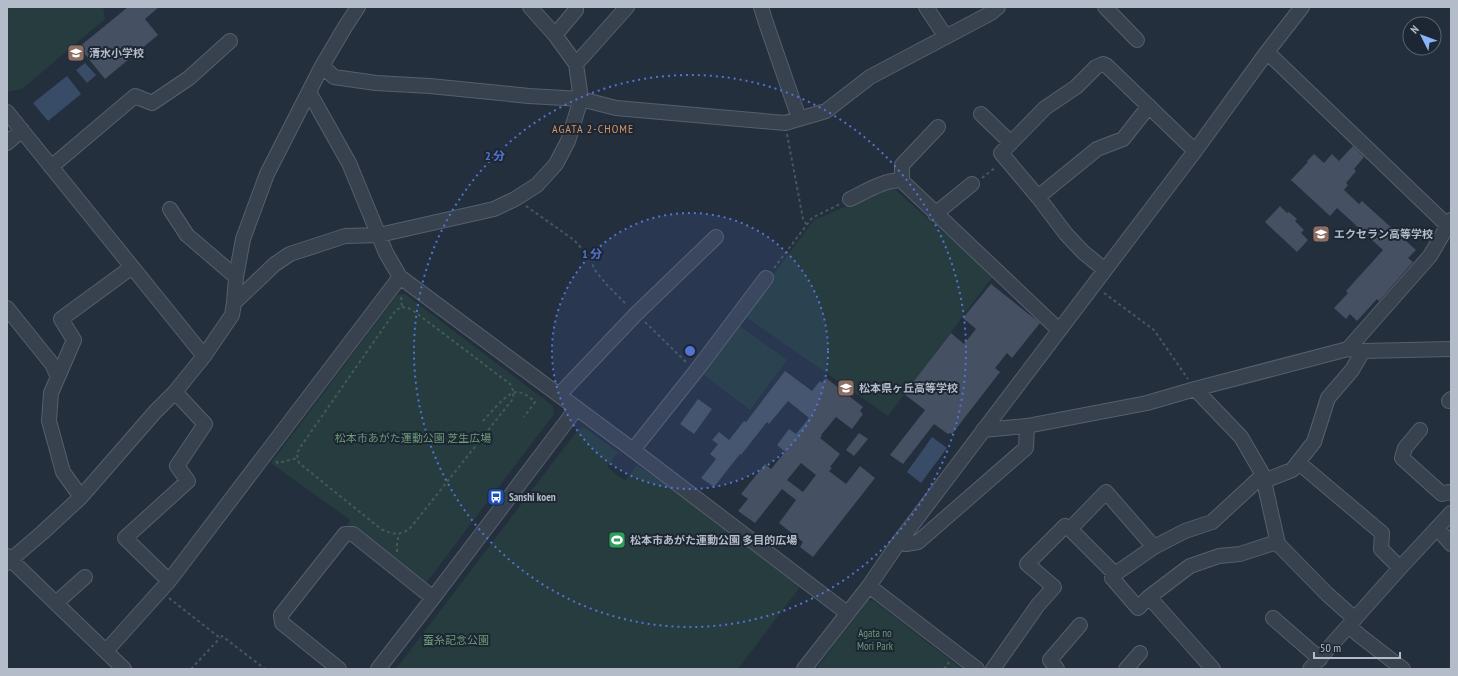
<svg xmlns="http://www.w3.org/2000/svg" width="1458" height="676" viewBox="0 0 1458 676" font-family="'PT Sans Narrow','Noto Sans JP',sans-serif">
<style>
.green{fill:#263c3f}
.water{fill:#394c67}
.building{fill:#455162;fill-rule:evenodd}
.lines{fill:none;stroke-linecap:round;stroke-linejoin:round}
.minor-casing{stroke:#565f6c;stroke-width:16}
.path{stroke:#44595c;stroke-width:2;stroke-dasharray:3 3;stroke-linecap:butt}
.minor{stroke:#38414e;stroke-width:14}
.ring{fill:none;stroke:#5274d3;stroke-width:2;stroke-dasharray:2 4}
.labels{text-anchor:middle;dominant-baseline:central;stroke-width:4;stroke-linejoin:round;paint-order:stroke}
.poi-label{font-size:11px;font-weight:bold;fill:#b4bcc9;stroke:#1d2633;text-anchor:start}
.park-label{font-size:11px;fill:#6b9a76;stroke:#1d2633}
.neighbourhood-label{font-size:12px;letter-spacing:1px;fill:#d59563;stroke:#1d2633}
.centre{fill:#5274d3;stroke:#1d2633;stroke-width:2}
.ring-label{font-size:12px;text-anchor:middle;font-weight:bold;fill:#5274d3;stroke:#1d2633;stroke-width:4;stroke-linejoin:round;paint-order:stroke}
</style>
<rect width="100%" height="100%" fill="#242f3e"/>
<path class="green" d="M7 7H103L105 19 22 89 7 92Z
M892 187 993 276 888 416 743 315 814 220Z
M399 294H405L553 406 554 414 423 587 347 524 350 520 271 463 397 295Z
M737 324 787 360 750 410 701 373Z
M585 428 618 452 607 467 625 481 637 465 668 486 800 587 738 669H396L570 440 579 429Z
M868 600 874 601 962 669H816Z"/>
<path class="water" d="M85 63 96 75 87 83 76 70Z
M67 76 81 94 48 121 33 103Z
M932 437 947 448 921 483 907 472Z"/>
<path class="building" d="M128 7H159L145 19 158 35 105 79 79 47Z
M1353 146 1364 157 1354 169 1356 171 1346 183 1348 185 1344 190 1359 204 1362 201 1416 250 1408 258 1413 262 1379 301 1377 299 1357 321 1350 314 1346 319 1334 308 1348 293 1346 291 1383 250 1337 208 1330 216 1291 180 1308 162 1307 161 1314 154 1324 163 1332 154 1339 161Z
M1280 206 1287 213 1289 212 1297 219 1295 221 1304 230 1301 233 1308 240 1297 252 1265 222Z
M991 284 1040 323 1012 358 1007 353 995 368 1000 372 952 434 950 433 948 434 934 424 903 464 890 455 925 410 904 394 951 333 964 344 976 329 963 318Z
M785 371 812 391 820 381 822 383 826 378 863 407 860 411 863 414 852 429 836 417 821 435 822 436 820 438 840 454 830 467 832 468 829 471 846 484 860 466 875 478 813 557 800 547 803 542 779 523 796 500 782 489 755 523 738 511 748 499 741 494 765 464 771 469 785 452 777 445 789 429 796 434 809 418 788 401 769 424 767 422 741 455 740 454 714 487 701 478 716 459 710 454 718 444 712 440 719 432 729 440 744 421 746 422ZM801 463 816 475 803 492 787 480Z
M698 399 712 409 694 434 680 424Z
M859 433 868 439 854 456 846 450Z"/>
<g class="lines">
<g class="minor-casing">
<path id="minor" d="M530 7 555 35 576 64
M761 7 765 20 799 118
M926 7 946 37
M1105 7 1137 40
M555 35 576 10V7
M1267 52 1447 225
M322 66 334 77 376 83 430 86 529 96 581 99 616 108 785 123 826 111 870 77 991 13 998 7
M309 92 349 163 386 253 400 277 633 450 847 613
M7 112 204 356
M981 114 1011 143
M7 143 22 130
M51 167 135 96 152 103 189 78 230 41
M902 181V165L938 127
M1038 197 1097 149 1123 139 1149 106
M850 199C863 193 887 178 902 181L1059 330
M170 209 187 235 236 277
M935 214 972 184
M1105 270 1083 252 1066 234 1038 197 1001 153 1045 108 1076 87 1096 67 1103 64 1107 66 1195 151
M234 303 275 264 290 254 345 236 379 235 494 209 515 199 537 185 556 164 568 141 581 99 576 64 627 7
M7 308 52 364 58 377 51 393 49 421 63 472 81 497
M1348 349 1430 256 1451 220
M58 377 74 340 61 319 132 267
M1195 389 1241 437 1263 475 1264 481 1292 470 1314 442 1328 398 1352 370 1363 351
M559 395 636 314 716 237
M1449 401 1451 399
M983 430 1027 426 1147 403 1195 389 1348 349 1363 351 1451 349
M1420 430 1405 448 1402 458 1442 494 1448 492 1451 493
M633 450 696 371 766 278
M1299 463 1382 533 1381 549 1400 568
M1264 481 1278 544 1327 594 1355 619
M1437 528 1451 544
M1070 529 1115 574 1154 547
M899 542 906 544 918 542 1026 448 1027 426
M7 556 124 669
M7 563 42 533 81 497 155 412 175 392 204 356 232 315 234 303 236 277 243 239 267 174 322 66 345 27 358 7
M1115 574 1112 578 1138 608 1149 597 1190 566 1219 556 1240 554 1277 542
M169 581 125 538 188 481 177 466 205 424 175 392
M869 586 977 669
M1149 597 1213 669
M56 603 85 577
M1273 618 1320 659
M1349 626 1359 635 1403 669
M106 651 169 581 400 277
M339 669 282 623 281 615 345 534H353L433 598
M378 669 433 598 576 409
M804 669 869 586 899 542 1195 151 1267 52 1302 7
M993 669 1038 605 1054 587 1027 564 1065 526 1070 529 1106 492 1154 547 1185 531 1212 522 1263 475
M1057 669 1050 660 1080 625
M1126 669 1140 653
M1310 669 1400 568 1451 513"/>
</g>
<path class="path" d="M787 134 803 219 806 224
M982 178 996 167
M526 206 574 240 591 259 594 269 607 285 627 305
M774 268 812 218 840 204
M1104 293 1154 330 1188 379
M401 297 402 307
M402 307 411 309 510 384 514 392 512 400 412 526C403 536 393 535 381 529L299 463 297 455 299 449 396 310Z
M645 322 688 364
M483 421C490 414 506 393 516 392 523 392 530 397 535 402L524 417
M276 461 278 463 298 458
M397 552V543L399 534
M169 598 220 638 222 636 265 669
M191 669 220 638
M944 669 949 662"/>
<use href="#minor" class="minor"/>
</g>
<circle cx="690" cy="351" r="138" fill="#5274d3" fill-opacity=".12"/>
<g class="ring">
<circle cx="690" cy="351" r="138"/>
<circle cx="690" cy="351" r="276"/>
</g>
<defs>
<g id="school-square" transform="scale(0.9)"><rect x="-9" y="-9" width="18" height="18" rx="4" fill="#8d6e63" stroke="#1d2633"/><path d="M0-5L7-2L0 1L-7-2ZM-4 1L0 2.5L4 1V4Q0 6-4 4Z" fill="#fff"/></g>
<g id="bus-square" transform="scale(0.9)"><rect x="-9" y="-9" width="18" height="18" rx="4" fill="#1a4fb4" stroke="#1d2633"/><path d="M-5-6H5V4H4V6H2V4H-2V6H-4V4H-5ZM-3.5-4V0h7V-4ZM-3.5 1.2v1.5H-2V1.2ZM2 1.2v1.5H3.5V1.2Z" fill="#fff"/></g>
<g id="stadium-square" transform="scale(0.9)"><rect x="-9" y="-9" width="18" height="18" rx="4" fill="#2e9e5b" stroke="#1d2633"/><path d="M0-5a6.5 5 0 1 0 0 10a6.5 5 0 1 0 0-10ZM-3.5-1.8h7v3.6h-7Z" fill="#fff"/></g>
</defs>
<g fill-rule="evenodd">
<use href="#school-square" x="76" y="53"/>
<use href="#school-square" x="1321" y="234"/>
<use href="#school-square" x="846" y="388"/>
<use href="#bus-square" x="496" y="497"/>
<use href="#stadium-square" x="617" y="540"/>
</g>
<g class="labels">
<g class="poi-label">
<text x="89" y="53">清水小学校</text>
<text x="1334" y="234">エクセラン高等学校</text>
<text x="859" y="388">松本県ヶ丘高等学校</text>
<text x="509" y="497">Sanshi koen</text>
<text x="630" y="540">松本市あがた運動公園 多目的広場</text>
</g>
<g class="park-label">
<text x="413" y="438">松本市あがた運動公園 芝生広場</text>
<text x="875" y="633">Agata no<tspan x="875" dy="13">Mori Park</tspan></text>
<text x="456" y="640">蚕糸記念公園</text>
</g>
<g class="neighbourhood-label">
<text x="593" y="128">AGATA 2-CHOME</text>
</g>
</g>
<circle cx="690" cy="351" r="6" class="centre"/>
<g class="ring-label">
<text x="495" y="160">2 分</text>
<text x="592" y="258">1 分</text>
</g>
<rect width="1458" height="676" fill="none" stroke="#b4bcc9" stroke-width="16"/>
<g transform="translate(1422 36) rotate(312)"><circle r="19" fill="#1d2633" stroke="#59626f"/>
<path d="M0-3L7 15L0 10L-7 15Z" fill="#8ab4f8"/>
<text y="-6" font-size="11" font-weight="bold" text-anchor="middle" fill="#b4bcc9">N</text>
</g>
<path d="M1314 652v6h86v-6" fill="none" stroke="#b4bcc9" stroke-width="2"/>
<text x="1320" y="652" font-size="12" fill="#b4bcc9" stroke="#1d2633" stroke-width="3" paint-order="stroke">50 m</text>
</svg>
